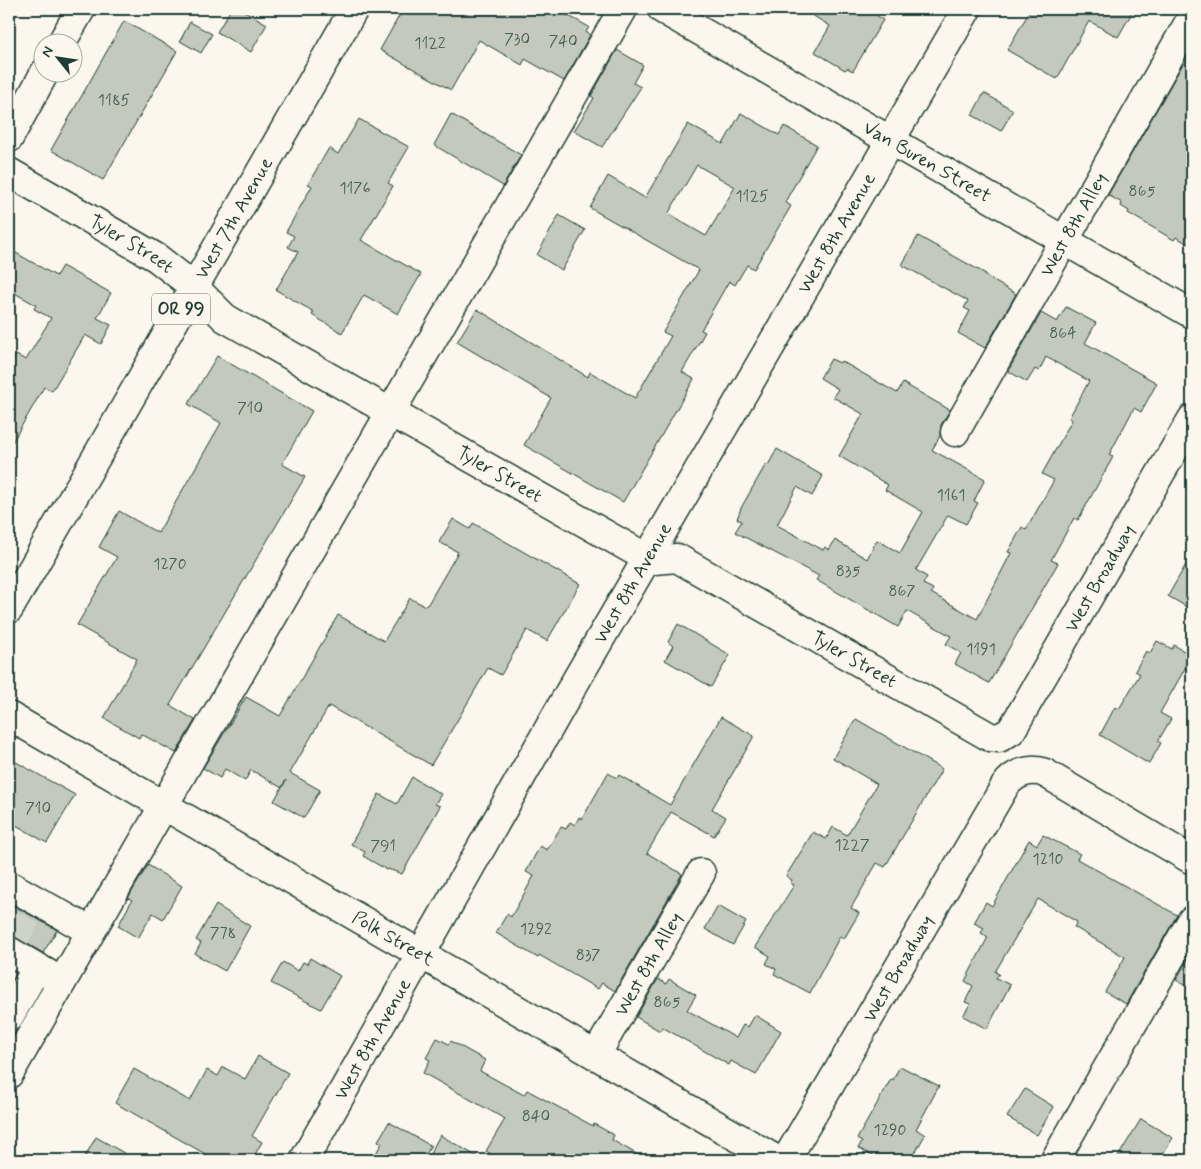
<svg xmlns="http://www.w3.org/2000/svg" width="1201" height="1169" viewBox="0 0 1201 1169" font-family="Mynerve,sans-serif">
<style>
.building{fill:#c4c9be;stroke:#1f3d34;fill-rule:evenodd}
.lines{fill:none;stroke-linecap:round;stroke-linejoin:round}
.minor-tunnel{stroke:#cfd2c7;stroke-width:28;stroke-dasharray:28 14;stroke-linecap:butt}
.minor-casing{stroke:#1f3d34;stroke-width:31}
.major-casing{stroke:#1f3d34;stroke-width:31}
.minor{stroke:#fbf7ec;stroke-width:28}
.major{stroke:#fbf7ec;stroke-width:28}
.labels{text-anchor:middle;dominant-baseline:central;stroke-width:4;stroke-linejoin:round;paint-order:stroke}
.number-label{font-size:16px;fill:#486056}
.shield{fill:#fbf7ec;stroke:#61756b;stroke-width:1}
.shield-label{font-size:18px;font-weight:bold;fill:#1f3d34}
.street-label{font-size:19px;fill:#1f3d34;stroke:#fbf7ec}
</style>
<rect width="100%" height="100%" fill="#fbf7ec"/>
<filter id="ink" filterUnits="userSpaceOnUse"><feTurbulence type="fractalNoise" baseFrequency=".02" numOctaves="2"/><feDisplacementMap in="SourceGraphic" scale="10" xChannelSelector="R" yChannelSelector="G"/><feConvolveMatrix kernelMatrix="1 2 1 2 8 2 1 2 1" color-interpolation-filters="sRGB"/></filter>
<g filter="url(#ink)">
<path class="building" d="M231 9H241L267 24 251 52 217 32Z
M403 9H556L589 27 586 32 590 35 564 81 525 59 522 65 479 40 451 90 380 50Z
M802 9H868L883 20 853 71 847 68 845 70 815 52 830 26Z
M1031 9H1134L1118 37 1089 21 1057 79 1007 50Z
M124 21 177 51 103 180 51 150Z
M190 22 212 34 201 53 180 41Z
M1192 48V246L1176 237 1174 240 1128 213 1129 211 1121 206 1122 203 1108 195Z
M617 50 643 65 633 83 641 87 602 147 574 131 594 98 591 96Z
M984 93 1013 110 1001 131 972 115Z
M741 113 779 135 784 126 817 145 785 202 791 206 754 269 747 265 735 285 729 281 701 330 705 332 682 372 694 379 623 502 524 445 551 398 457 342 477 309 588 377 590 372 635 398 671 336 663 332 699 270 590 208 608 176 645 198 688 124 723 144ZM697 165 735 187 706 236 668 214Z
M451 114 521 155 503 186 434 145Z
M359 119 409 147 388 183 393 186 361 240 421 274 398 314 364 295 342 333 312 315 314 312 276 290 298 252 288 247 294 236 286 232 312 186 308 184 329 148 338 154Z
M559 215 585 230 562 270 537 255Z
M918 236 986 274 985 276 1016 294 985 348 958 333 970 311 964 308 968 301 902 265Z
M9 249 56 276 62 266 111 293 97 318 111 325 101 344 85 335 52 391 44 387 9 448V368L16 355 26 360 51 318 34 309 36 305 9 290Z
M1066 307 1096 323 1085 343 1157 383 1141 412 1134 408 1109 455 1113 457 1078 520 1074 518 1051 560 1058 563 989 683 955 664 961 653 946 644 951 636 907 611 898 627 816 580 819 576 735 532 742 521 737 519 741 508 766 464 768 465 777 449 823 476 812 496 797 487 777 525 823 550 825 547 829 550 835 540 867 559 877 540 900 553 923 512 885 490 888 485 839 456 863 414 833 397 838 389 820 378 831 359 840 363 841 361 897 393 903 383 950 410 941 425 940 436 932 450 985 479 974 501 978 503 966 524 948 515 916 570 927 577 923 584 933 589 931 593 977 619 1011 553 1008 552 1022 527 1026 530 1054 480 1042 474 1072 420 1069 418 1089 381 1046 357 1039 371 1035 369 1027 382 1008 371 1041 313 1057 322Z
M217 356 312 411 282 464 305 477 170 705 195 720 176 753 141 734 139 738 104 718 137 659 77 625 117 557 99 547 119 511 158 533 221 423 188 404Z
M453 519 470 529 473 523 580 584 547 641 527 630 501 675 488 668 431 765 329 706 290 773 320 790 304 818 274 801 286 780 282 788 251 770 245 781 225 769 220 778 203 768 246 697 280 716 338 615 384 641 410 598 425 606 428 604 458 552 439 542Z
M1192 554V610L1168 596Z
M678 624 730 655 711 687 665 660 673 646 668 642Z
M1157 641 1172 649 1174 645 1192 656 1160 713 1171 719 1158 741 1161 743 1149 764 1100 735 1115 707 1119 709 1140 674 1135 671 1146 651 1150 653Z
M721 717 754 736 712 809 726 817 714 836 671 812 647 853 682 874 615 991 602 983 598 989 539 955 538 958 496 933 507 914 511 917 534 876 526 872 540 846 547 850 561 827 566 829 570 822 575 825 579 817 582 819 608 773 617 778 619 775 670 805Z
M856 719 942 769 885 867 877 863 851 908 859 913 844 939 840 936 810 993 774 974 776 969 766 964 770 956 755 947 794 885 790 883 792 880 786 876 813 832 826 839 833 827 847 835 877 784 833 758Z
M9 758 75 795 47 843 9 821Z
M412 777 441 794 435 804 440 806 402 874 388 869 387 870 363 856 365 852 351 844 379 794 397 804Z
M1043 835 1080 854 1077 859 1177 915 1126 1004 1105 992 1125 957 1074 927 1077 922 1038 899 995 972 999 974 996 978 1010 985 987 1029 963 1016 970 1004 965 1002 973 986 965 981 988 937 981 933 984 928 974 923 986 902 992 906 1029 840 1037 845Z
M148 865 182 886 163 919 153 913 138 938 118 926 132 900 128 898Z
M9 903 57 930 43 953 17 938 9 935Z
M216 905 250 926 225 971 195 954 201 943 196 940Z
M718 906 746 922 733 945 705 929Z
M1192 951V989L1176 980Z
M310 958 340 976 321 1009 271 983 283 962 298 971 303 962 307 964Z
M658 979 666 984 669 979 696 995 687 1010 736 1038 743 1025 748 1027 755 1015 781 1031 756 1075 731 1061 729 1065 662 1027 660 1031 636 1017Z
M437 1038 449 1044 451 1041 485 1060 480 1071 524 1095 527 1090 593 1126 594 1124 614 1135 612 1140 647 1160H501L486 1151 505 1119 423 1073 430 1060 426 1058Z
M258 1056 288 1073 252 1136 262 1142 252 1160H216L115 1103 134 1069 190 1101 207 1070 218 1076 223 1067 245 1079Z
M900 1066 939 1086 916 1129 925 1135 911 1160H880L858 1148 862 1142 857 1139 891 1079 893 1080Z
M1025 1089 1054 1107 1037 1135 1007 1117Z
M1141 1119 1173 1138 1159 1160H1116Z
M389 1122 431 1146 422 1160H372L382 1143 378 1141Z
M440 1135 483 1160H441L430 1154Z
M96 1137 136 1160H83Z"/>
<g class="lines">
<path class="minor-tunnel" d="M13 941 32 909"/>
<g class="minor-casing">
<g id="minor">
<path id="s1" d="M662 9 1192 314"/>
<path d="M62 42 81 9"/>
<path d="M9 138 45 72"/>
<path id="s2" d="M9 172 157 258 194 287 225 318 647 558 654 560 677 558 990 737 999 738 1011 731 1192 419"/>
<path id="s3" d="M955 432 1192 17"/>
<path id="s4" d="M9 716 777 1160"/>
<path d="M9 885 90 931"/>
<path d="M9 951 62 982"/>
<path d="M9 1017 37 967"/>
<path id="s5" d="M596 1055 701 873"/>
<path d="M9 1074 623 9"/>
<path id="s6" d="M304 1160 578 677 967 9"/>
<path id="s7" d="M786 1160 1005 786C1013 774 1030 767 1045 773L1192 860"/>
<path d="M1055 1160 1192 920"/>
</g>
</g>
<g class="major-casing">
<g id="major">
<path id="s8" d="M9 609 354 9"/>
</g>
</g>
<use href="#minor" class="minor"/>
<use href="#major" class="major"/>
</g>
</g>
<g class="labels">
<g class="number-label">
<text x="517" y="39">730</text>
<text x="563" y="41">740</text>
<text x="430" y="43">1122</text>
<text x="114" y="100">1185</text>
<text x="355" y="188">1176</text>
<text x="1142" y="191">865</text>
<text x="752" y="196">1125</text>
<text x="1063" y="333">864</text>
<text x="250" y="408">710</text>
<text x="951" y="495">1161</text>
<text x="170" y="564">1270</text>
<text x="848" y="571">835</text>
<text x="902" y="591">867</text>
<text x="981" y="649">1191</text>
<text x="38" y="808">710</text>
<text x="852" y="845">1227</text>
<text x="383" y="846">791</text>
<text x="1048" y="859">1210</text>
<text x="536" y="929">1292</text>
<text x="223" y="933">778</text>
<text x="588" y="955">837</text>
<text x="667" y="1002">865</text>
<text x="536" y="1116">840</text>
<text x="890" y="1130">1290</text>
</g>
<rect class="shield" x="152" y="293.5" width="58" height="31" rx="4"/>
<g class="shield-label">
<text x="181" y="309">OR 99</text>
</g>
<g class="street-label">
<text stroke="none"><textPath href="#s1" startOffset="306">Van Buren Street</textPath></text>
<text stroke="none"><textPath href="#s8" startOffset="451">West 7th Avenue</textPath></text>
<text stroke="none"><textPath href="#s3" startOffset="239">West 8th Alley</textPath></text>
<text stroke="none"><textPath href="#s6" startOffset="1069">West 8th Avenue</textPath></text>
<text stroke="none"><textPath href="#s2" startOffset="142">Tyler Street</textPath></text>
<text stroke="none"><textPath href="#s2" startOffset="578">Tyler Street</textPath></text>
<text stroke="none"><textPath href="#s2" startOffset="1338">West Broadway</textPath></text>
<text stroke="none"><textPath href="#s6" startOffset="664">West 8th Avenue</textPath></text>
<text stroke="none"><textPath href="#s2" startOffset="982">Tyler Street</textPath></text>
<text stroke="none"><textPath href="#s4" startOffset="444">Polk Street</textPath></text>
<text stroke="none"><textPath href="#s5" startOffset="105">West 8th Alley</textPath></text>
<text stroke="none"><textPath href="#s7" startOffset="222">West Broadway</textPath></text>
<text stroke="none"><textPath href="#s6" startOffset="139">West 8th Avenue</textPath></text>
</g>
</g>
<rect width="1201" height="1169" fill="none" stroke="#fbf7ec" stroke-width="30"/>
<rect x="15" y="15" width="1171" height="1139" fill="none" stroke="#1f3d34" stroke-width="2" filter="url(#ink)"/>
<g transform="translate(58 58) rotate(300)"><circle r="24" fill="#fbf7ec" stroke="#a3ada2"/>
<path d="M0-4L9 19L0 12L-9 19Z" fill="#1f3d34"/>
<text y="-8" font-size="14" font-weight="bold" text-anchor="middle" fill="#1f3d34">N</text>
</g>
</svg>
